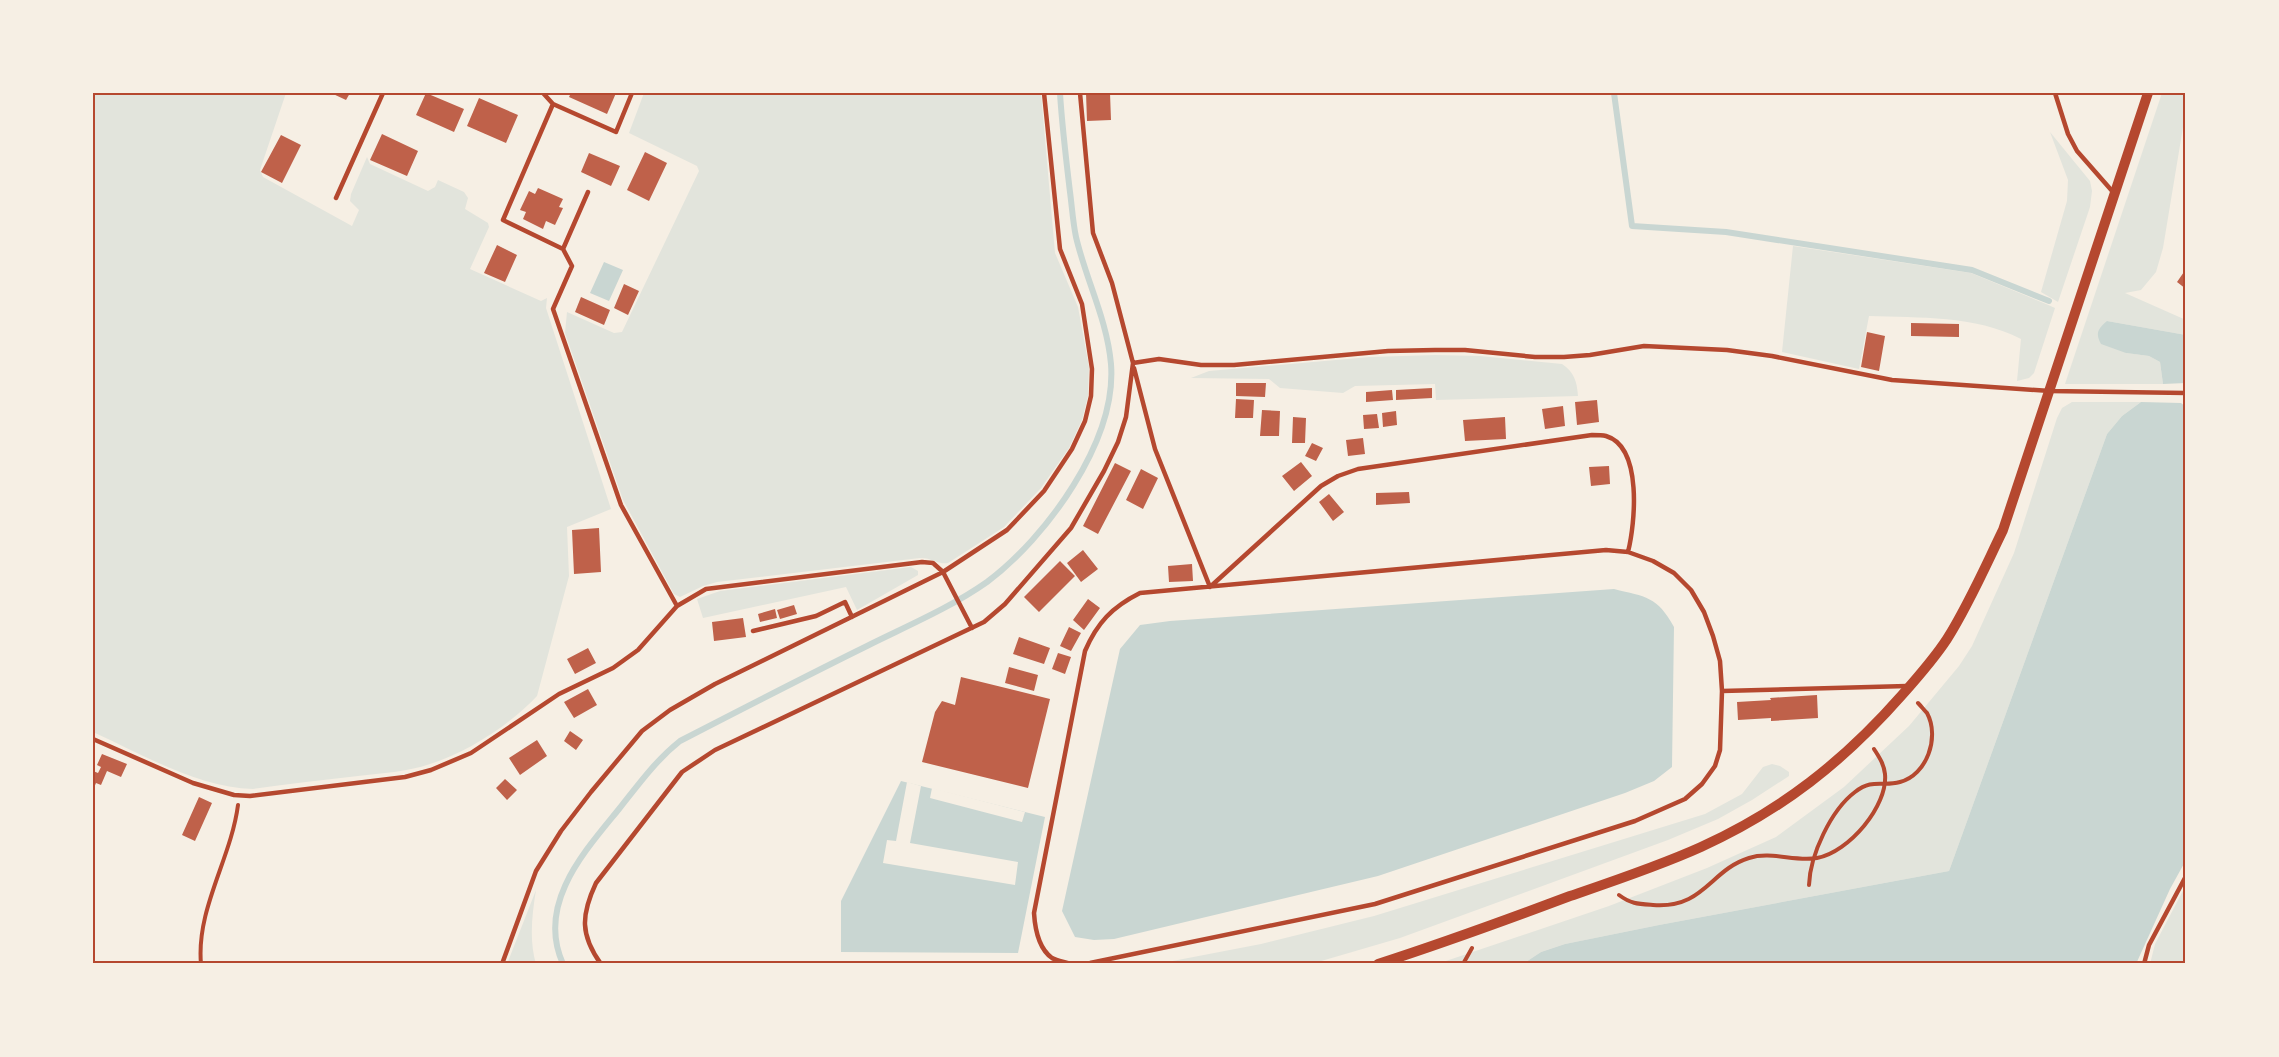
<svg xmlns="http://www.w3.org/2000/svg" width="2279" height="1057" viewBox="0 0 2279 1057" font-family="Raleway,sans-serif">
<style>
.green{fill:#e2e4dc}
.water{fill:#c9d6d2}
.pier{fill:#f6efe4}
.lines{fill:none;stroke-linecap:round;stroke-linejoin:round}
.stream{stroke:#c9d6d2;stroke-width:6}
.building{fill:#bf614a}
.path{stroke:#b5482f;stroke-width:4}
.service{stroke:#b5482f;stroke-width:4.5}
.tertiary{stroke:#b5482f;stroke-width:10}
.neatline{fill:none;stroke:#b5482f;stroke-width:2}
</style>
<rect width="100%" height="100%" fill="#f6efe4"/>
<path class="green" d="M93 93H286L260 170 263 177 352 226 359 210 350 201 351 194 367 157 370 164 428 191 435 187 438 180 464 192 468 198 465 209 488 223 489 227 470 269 541 301 547 298 546 308 611 509 567 527 569 576 537 696C510 725 468 752 430 764 407 772 382 773 358 776 323 780 288 784 253 789 200 788 141 754 93 732Z
M644 93H1041L1055 253 1078 307 1089 367 1088 396 1082 420 1069 448 1041 488 1004 527 948 563C939 565 930 557 920 558L717 582 703 586 680 597 674 594 623 500 565 333 567 312 614 333 622 332 699 171 697 166 629 133Z
M2162 93H2186V109L2163 248 2156 272 2141 290 2125 293 2186 320V335L2107 321 2126 353 2149 356 2160 362 2163 384H2065Z
M2050 132 2090 181 2092 191 2090 207 2058 302 2041 292 2067 201 2068 180Z
M1793 246 1971 273 2046 304 2055 308 2034 373 2029 378 2017 381 2021 339C1975 315 1919 318 1869 316L1859 369 1782 352Z
M1435 355 1480 356 1562 364C1574 372 1577 381 1578 396L1436 400 1435 384 1355 386 1343 393 1280 388 1269 379 1191 378 1209 371 1370 357Z
M2072 402H2141L2122 416 2107 434 1949 871 1659 925 1565 944 1541 952 1523 964H1437L1609 906 1707 868 1776 837 1844 787 1909 726 1959 666 1972 646 2014 553 2057 418 2062 408Z
M911 567 918 571V575L857 610 846 587 703 618 697 599 720 591Z
M1772 764 1780 766 1789 772V776L1752 800 1718 819 1668 840 1400 938 1335 957 1311 964H1157L1261 944 1374 916 1705 814 1742 794 1763 767Z
M2186 885V964H2150L2155 944Z
M536 890C532 915 529 940 536 964H507Z"/>
<path class="water" d="M604 262 623 270 609 301 590 293Z
M2107 321 2186 335V383L2163 384 2160 362 2149 356 2126 353 2101 344C2095 333 2098 329 2107 321Z
M2141 402 2181 403 2186 407V860L2170 889 2136 964H1523L1541 952 1565 944 1659 925 1949 871 2107 434 2122 416Z
M1614 589C1646 597 1657 596 1674 627L1672 767 1654 781 1625 793 1378 876 1114 939 1094 940 1075 937 1062 911 1120 649 1140 625 1170 621Z
M901 781 1045 817 1018 953 841 952V901Z"/>
<path class="pier" d="M907 782 921 786 910 843 1018 862 1015 885 883 863 887 840 896 841Z
M932 788 1025 812 1022 822 930 798Z"/>
<g class="lines">
<path class="stream" d="M1614 93 1632 226 1726 232 1972 270 2049 301
M563 964C536 904 584 852 619 809 638 785 656 760 680 741 742 709 804 677 867 646 907 626 950 608 987 582 1046 538 1117 441 1111 364 1107 319 1086 280 1076 237 1073 223 1072 207 1070 192 1066 159 1062 126 1060 93"/>
</g>
<path class="building" d="M331 93H350L346 100Z
M426 93 464 109 454 132 416 115Z
M571 93H616L607 114 569 97Z
M1086 93H1110L1111 120 1087 121Z
M479 98 518 115 506 143 467 126Z
M382 134 418 151 407 176 370 160Z
M281 135 301 145 282 183 261 172Z
M645 152 667 163 649 201 627 190Z
M589 153 620 166 611 186 581 172Z
M538 188 563 199 559 207 563 208 555 225 546 221 543 229 523 219 526 212 520 210 529 191 535 194Z
M497 245 517 255 505 282 484 273Z
M2186 269V289L2177 282Z
M624 284 639 291 628 315 614 308Z
M581 297 610 310 604 325 575 312Z
M1911 323 1959 324V337L1911 336Z
M1867 332 1885 336 1879 371 1861 367Z
M1236 383H1266L1265 397 1236 396Z
M1432 388V398L1396 400V390Z
M1392 390 1393 400 1366 402V392Z
M1236 399 1254 400 1253 418H1235Z
M1597 400 1599 422 1577 425 1575 402Z
M1563 406 1565 426 1545 429 1542 409Z
M1262 410 1280 411 1279 436H1260Z
M1396 411 1397 425 1383 427 1382 413Z
M1377 414 1379 428 1364 429 1363 415Z
M1293 417 1306 418 1305 443H1292Z
M1505 417 1506 439 1465 441 1463 420Z
M1363 438 1365 454 1348 456 1346 440Z
M1312 443 1323 448 1316 461 1305 456Z
M1301 462 1312 476 1294 491 1282 476Z
M1115 463 1131 471 1098 534 1083 526Z
M1609 466 1610 484 1591 486 1589 467Z
M1141 469 1158 478 1143 509 1126 500Z
M1409 492 1410 503 1376 505V493Z
M1329 494 1344 512 1333 521 1319 502Z
M599 528 601 572 574 574 572 530Z
M1083 550 1098 569 1081 582 1067 563Z
M1060 561 1075 576 1039 612 1024 597Z
M1192 564 1193 581 1169 582 1168 566Z
M1088 599 1100 608 1084 630 1073 620Z
M794 605 797 614 780 619 777 610Z
M775 609 777 618 760 622 758 614Z
M743 618 746 637 714 641 712 622Z
M1069 627 1081 633 1071 651 1060 646Z
M1019 637 1050 648 1044 664 1013 654Z
M588 648 596 663 575 674 567 659Z
M1058 653 1071 657 1065 674 1052 669Z
M1009 667 1038 675 1034 691 1005 683Z
M961 677 1050 699 1028 788 922 762 935 712 942 701 955 705Z
M588 689 597 705 574 718 564 702Z
M1817 695 1818 718 1771 721V718L1738 720 1737 702 1771 700 1770 698Z
M570 731 583 740 576 750 564 741Z
M537 740 547 756 520 775 509 758Z
M102 754 127 764 121 777 107 771 101 785 96 783 93 790V771L98 773 101 767 97 765Z
M505 779 517 790 507 800 496 788Z
M199 797 212 803 195 841 182 835Z"/>
<g class="lines">
<path class="path" d="M1809 885C1810 855 1831 810 1855 792 1873 778 1882 787 1900 782 1927 775 1940 737 1927 713 1924 710 1921 706 1918 703
M1619 895C1631 904 1638 904 1653 905 1704 909 1710 870 1749 858 1771 851 1795 862 1817 858 1849 852 1888 806 1885 774 1884 764 1879 757 1874 749
M201 964C196 909 231 859 238 805
M1463 964 1472 948"/>
<path class="service" d="M543 93 553 104 503 220 563 249 572 266 553 309 621 505 677 606
M2055 93 2068 134 2077 151 2113 192
M553 104 616 132 632 93
M336 198 383 93
M563 249 588 192
M1133 363 1159 359 1201 365H1234L1388 351 1435 350H1465L1535 357H1564L1590 355 1644 346 1727 350 1772 356 1892 380 2050 391 2186 393
M1134 368 1155 449 1210 587 1321 486 1338 476 1358 469 1592 435C1596 435 1602 435 1606 436 1643 447 1635 524 1628 552
M753 631 816 616 845 602 852 617
M1722 691 1907 686
M93 739 193 783 234 795 250 796 405 777 431 770 471 753 559 694 613 668 638 650 677 606 706 589 922 562 933 563 943 572 972 628
M502 964 536 871 561 831 591 792 642 731 670 710 715 684 943 572 1007 530 1044 491 1072 449 1085 421 1091 396 1092 369 1082 304 1060 249 1044 93
M601 964C580 935 581 915 596 883L682 772 715 750 984 622 1005 604 1071 528 1104 471 1118 442 1126 417 1133 363 1112 283 1093 233 1080 93
M1071 964C1066 962 1057 961 1052 958 1038 948 1035 929 1034 913L1085 651C1097 623 1112 607 1140 593L1606 550 1628 552 1653 561 1674 573 1691 590 1704 612 1713 636 1720 661 1722 691 1720 750 1715 766 1702 784 1685 799 1635 821 1375 904 1090 963 1075 964
M2144 964 2149 945 2186 876"/>
<path class="tertiary" d="M1378 964C1443 943 1506 920 1570 896 1614 881 1659 866 1701 847 1782 810 1843 762 1902 695 1918 677 1934 659 1947 639 1969 604 1985 567 2003 530L2148 93"/>
</g>
<rect width="2279" height="1057" fill="none" stroke="#f6efe4" stroke-width="189"/>
<rect x="94" y="94" width="2090" height="868" class="neatline"/>
</svg>
